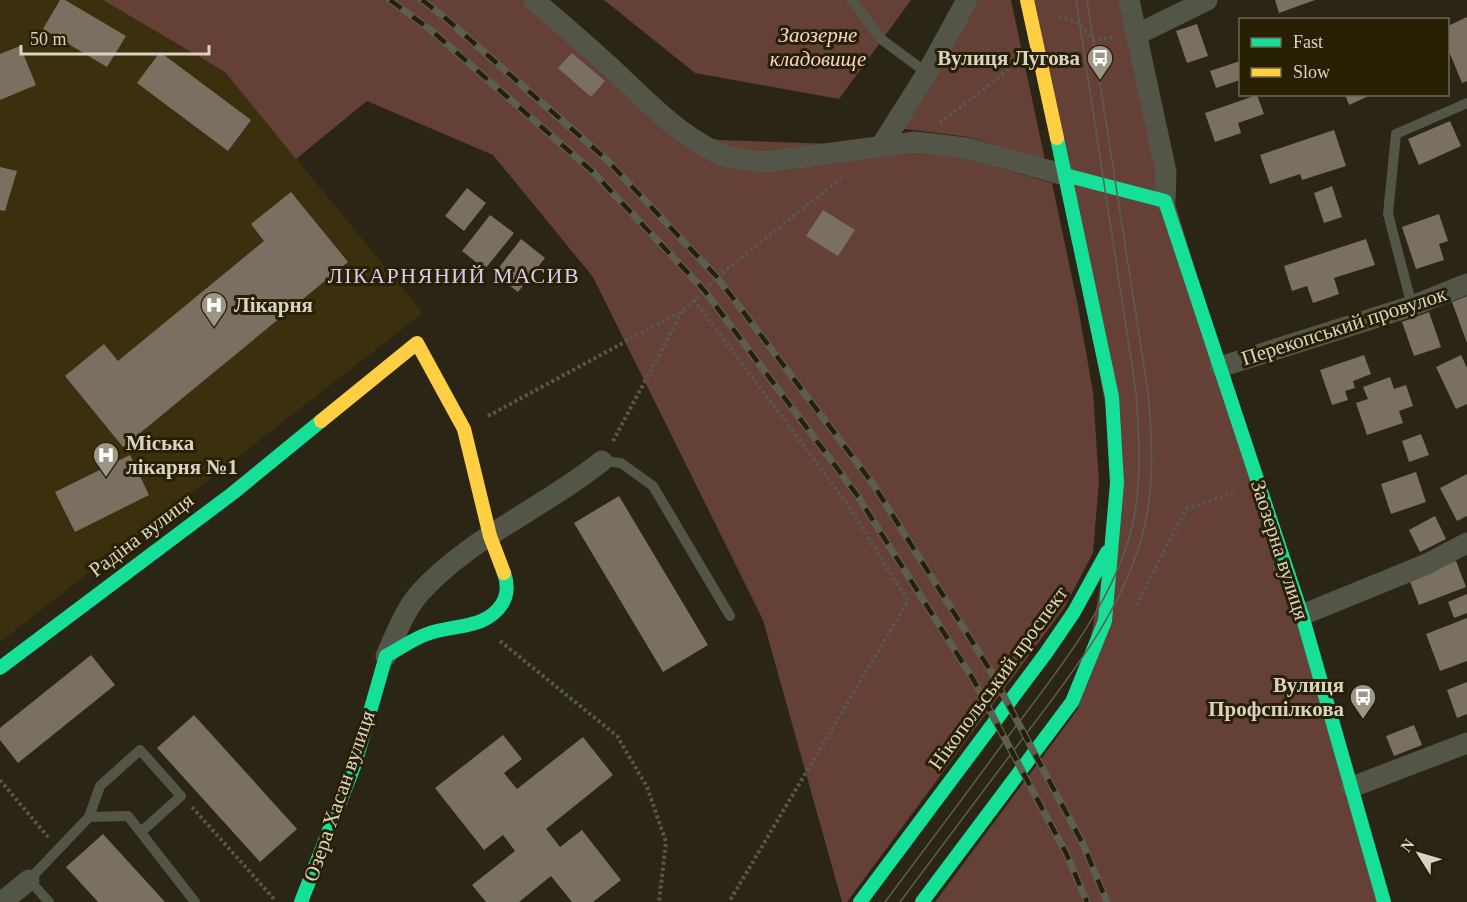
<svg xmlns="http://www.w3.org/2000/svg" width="1467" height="902" viewBox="0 0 1467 902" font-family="'Times New Roman',serif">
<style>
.built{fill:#3a300d}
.green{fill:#654036}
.building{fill:#7a7061}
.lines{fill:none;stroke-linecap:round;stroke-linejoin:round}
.path{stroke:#57574b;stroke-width:4;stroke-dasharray:3 3;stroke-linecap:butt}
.lane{stroke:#535548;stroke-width:10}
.street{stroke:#535548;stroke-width:21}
.fast{stroke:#16e098;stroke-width:14}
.slow{stroke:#ffcf43;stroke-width:14}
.tram{stroke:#5d5e51;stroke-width:1.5}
.rail-casing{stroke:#5d5e51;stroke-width:7}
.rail{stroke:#282004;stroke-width:4.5;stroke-dasharray:14;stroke-linecap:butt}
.labels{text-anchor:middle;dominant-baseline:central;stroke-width:6;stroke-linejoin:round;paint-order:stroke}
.park-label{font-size:21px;font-style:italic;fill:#f7d3cb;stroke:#282004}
.poi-label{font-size:21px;font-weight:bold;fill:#d8d3c3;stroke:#282004;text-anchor:end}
.street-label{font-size:21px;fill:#d8d3c3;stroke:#282004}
.neighbourhood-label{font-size:22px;letter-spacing:1.5px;fill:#d9caf4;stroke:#282004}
</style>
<rect width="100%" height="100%" fill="#2a2515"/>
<path class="built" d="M0 0H103L225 72 423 313 0 642Z"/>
<path class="green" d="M103 0H530L703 137 719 140 863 145 965 158 1052 183 1077 301 1093 392 1099 482 1093 553 1064 608 847 902H842L763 620 593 277 493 155 367 101 296 159 225 72Z
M604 0H911L839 99 695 73Z
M965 0H1011L1045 160 968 137 882 126Z
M1033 0H1129L1166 172 1384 902H935L1078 709 1119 482Z"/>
<path class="building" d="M60 0H65L126 36 107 67 43 29Z
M1275 0H1315L1279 13Z
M1467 17V81L1462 83 1448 49V26Z
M1197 24 1208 56 1187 63 1176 31Z
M20 46 36 85 0 100V54Z
M160 52 251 120 228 151 137 83Z
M572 53 605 81 591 97 558 68Z
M1240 61V80L1216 88 1210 71Z
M1345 94H1373L1349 105Z
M1257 95 1264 114 1238 123 1241 133 1215 142 1205 113Z
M1450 121 1461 146 1419 165 1408 139Z
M1334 130 1346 166 1302 180 1300 174 1270 184 1260 155Z
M0 167 17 171 5 211 0 210Z
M1332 186 1342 217 1324 223 1314 193Z
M467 188 486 203 464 231 445 216Z
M291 192 348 262 123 447 65 376 104 344 118 361 264 241 251 224Z
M823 210 855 230 838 256 806 236Z
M1439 214 1448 241 1439 244 1444 260 1416 269 1402 227Z
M490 215 514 233 485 269 462 251Z
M521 239 545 258 518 292 494 274Z
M1366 239 1375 265 1334 278 1339 294 1313 303 1307 286 1292 291 1284 266Z
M1467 296V343L1452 302Z
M1429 312 1441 347 1414 356 1402 322Z
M1364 355 1371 374 1353 381 1355 388 1345 391 1348 400 1332 405 1320 370Z
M1461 355 1467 368V404L1456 409 1436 367Z
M1390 377 1394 389 1406 385 1413 406 1399 411 1403 423 1367 435 1356 403 1368 399 1363 387Z
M1421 434 1429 455 1409 462 1402 441Z
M130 455 149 495 75 532 55 492Z
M1416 472 1426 502 1391 514 1381 484Z
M1467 474V516L1457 521 1440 488Z
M619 496 708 645 663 672 574 523Z
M1435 516 1446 539 1420 552 1409 530Z
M1456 561 1466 587 1419 605 1409 579Z
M1467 594V613L1454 618 1448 602Z
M1467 618V661L1440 671 1426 634Z
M91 655 115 685 18 763 0 740V728Z
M1467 682V714L1457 718 1447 690Z
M194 715 297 829 260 862 157 748Z
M1414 725 1422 745 1394 756 1386 736Z
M503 735 522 759 504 773 517 789 583 737 613 775 546 829 560 847 582 830 621 880 593 902H572L551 876 519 902H486L472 885 515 851 503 835 484 850 435 788Z
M103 834 165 902H98L66 867Z"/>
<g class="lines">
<path class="path" d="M1059 16 1079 23 1093 40 1114 37
M940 123 1011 68
M694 300 846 502 908 601 729 902
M488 416 684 310 717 277 845 175
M613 441 683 310
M1136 605 1186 509 1233 493
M500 641 617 736 647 787 666 842 659 902
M0 780 48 837
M192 807 275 900"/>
<path class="lane" d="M852 0 881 39 927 73
M1412 306 1388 214 1396 134 1467 103
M602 461 621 463 653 486 730 616
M89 817 128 816 195 902
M49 902 29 880 89 817 100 786 140 750 181 796 141 832"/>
<path class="street" d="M534 0C558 21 583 42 606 63 642 96 673 131 716 152 731 160 749 160 765 162L915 142 966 148 1065 175
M1129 0 1166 172 1165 201
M1138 34 1207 0
M881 146 927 73 967 0
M1220 367 1412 306 1467 284
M1302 615 1427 564 1467 543
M386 656C395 636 404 612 418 595 468 538 544 508 602 461
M1352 787 1467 743
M2 902 29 880"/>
<path class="fast" d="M1065 175 1165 201 1302 615 1384 902
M0 668 233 493 321 421
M301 902 355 764 386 656C399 649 413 639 427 634 453 624 485 630 502 604 508 594 508 584 504 573
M860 902 1046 653 1074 612 1107 552
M922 902 1072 702 1105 621 1117 483 1112 397 1057 138"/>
<path class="slow" d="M1027 0 1057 138
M321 421 417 343 464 429 490 536 504 573"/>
<path class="tram" d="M885 902C926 847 967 793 1007 738 1054 676 1116 600 1133 523 1142 480 1139 436 1136 392L1076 0
M900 902C940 849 980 795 1020 742 1069 677 1125 609 1144 528 1155 483 1152 437 1148 392L1087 0"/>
<g class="rail-casing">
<path id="rail" d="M390 0 432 31 593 172 704 290 857 495 973 679 1066 853 1087 902
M422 0 443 16 606 159 717 277 873 484 990 670 1083 844 1107 902"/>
</g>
<use href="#rail" class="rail"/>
</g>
<defs>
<g id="bus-pin" transform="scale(1.35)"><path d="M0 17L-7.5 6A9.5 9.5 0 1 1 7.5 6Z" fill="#9b9686" stroke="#282004"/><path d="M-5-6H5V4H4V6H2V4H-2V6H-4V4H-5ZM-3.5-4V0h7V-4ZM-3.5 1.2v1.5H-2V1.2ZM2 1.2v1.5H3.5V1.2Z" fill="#fff"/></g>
<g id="hospital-pin" transform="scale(1.35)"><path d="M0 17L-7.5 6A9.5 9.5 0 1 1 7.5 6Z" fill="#9b9686" stroke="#282004"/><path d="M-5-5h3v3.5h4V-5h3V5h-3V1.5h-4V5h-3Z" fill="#fff"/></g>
</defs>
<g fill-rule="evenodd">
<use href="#bus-pin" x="1100" y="58"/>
<use href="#hospital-pin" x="214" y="305"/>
<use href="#hospital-pin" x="106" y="455"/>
<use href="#bus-pin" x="1363" y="697"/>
</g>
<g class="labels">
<g class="park-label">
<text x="818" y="35">Заозерне<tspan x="818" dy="24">кладовище</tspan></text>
</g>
<g class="poi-label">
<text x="1080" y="58">Вулиця Лугова</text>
<text x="234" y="305" text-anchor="start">Лікарня</text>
<text x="126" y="443" text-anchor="start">Міська<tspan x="126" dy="24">лікарня №1</tspan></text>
<text x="1344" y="685">Вулиця<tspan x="1344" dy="24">Профспілкова</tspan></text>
</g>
<g class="street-label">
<text transform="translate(1344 326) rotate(-18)">Перекопський провулок</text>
<text transform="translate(141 535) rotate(-37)">Радіна вулиця</text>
<text transform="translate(1280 550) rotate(72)">Заозерна вулиця</text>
<text transform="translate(998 678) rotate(-54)">Нікопольський проспект</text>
<text transform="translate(339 796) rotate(-71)">Озера Хасан вулиця</text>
</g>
<g class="neighbourhood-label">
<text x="454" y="275">ЛІКАРНЯНИЙ МАСИВ</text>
</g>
</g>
<rect x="1239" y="18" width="210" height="78" fill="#282004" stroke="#6e6850" stroke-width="1.5"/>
<rect x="1251" y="38" width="30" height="9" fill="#16e098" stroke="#6e6850" stroke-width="1.5"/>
<text x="1293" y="48" font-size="18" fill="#d8d3c3">Fast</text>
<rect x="1251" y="68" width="30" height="9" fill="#ffcf43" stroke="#6e6850" stroke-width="1.5"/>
<text x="1293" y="78" font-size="18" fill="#d8d3c3">Slow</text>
<g transform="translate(1419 854) rotate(307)" stroke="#282004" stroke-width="4.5" paint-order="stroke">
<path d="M0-4.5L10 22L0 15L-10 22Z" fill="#d8d3c3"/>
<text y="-9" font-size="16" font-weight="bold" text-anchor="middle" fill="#d8d3c3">N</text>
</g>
<path d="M21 45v9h188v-9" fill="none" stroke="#d8d3c3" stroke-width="3"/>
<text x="30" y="45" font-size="18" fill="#d8d3c3" stroke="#282004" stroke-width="4.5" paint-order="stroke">50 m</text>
</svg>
